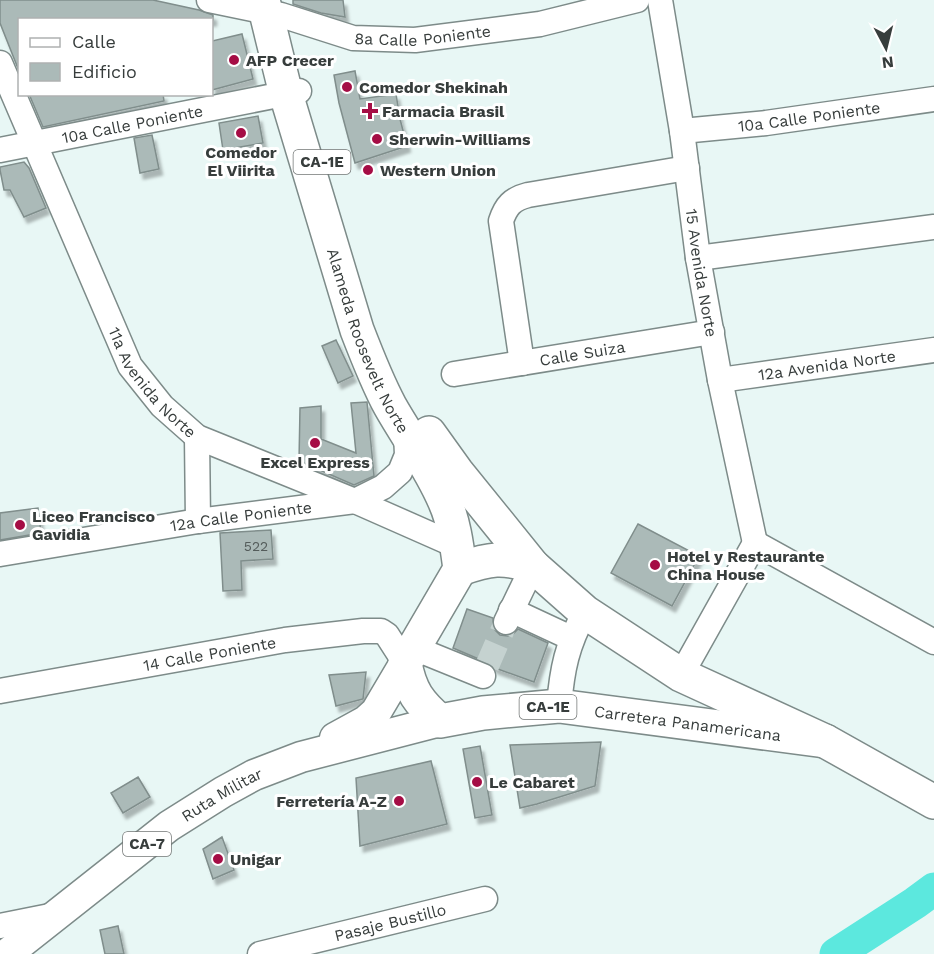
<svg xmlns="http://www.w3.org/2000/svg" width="934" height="954" viewBox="0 0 934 954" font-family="'Work Sans',sans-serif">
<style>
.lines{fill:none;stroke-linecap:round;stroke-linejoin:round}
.river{stroke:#5ce8de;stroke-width:33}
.building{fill:#abbab8;stroke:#808e8c;stroke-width:1.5;filter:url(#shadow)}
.minor-tunnel{stroke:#c5d2d0;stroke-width:24;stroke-dasharray:24 12;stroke-linecap:butt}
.minor-casing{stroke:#7d8b89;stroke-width:27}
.major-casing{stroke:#7d8b89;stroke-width:33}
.highway-casing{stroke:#7d8b89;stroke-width:36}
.minor{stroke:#fff;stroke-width:24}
.major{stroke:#fff;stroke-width:30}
.highway{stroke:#fff;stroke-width:33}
.poi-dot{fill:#a50d45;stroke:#fff;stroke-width:2}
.labels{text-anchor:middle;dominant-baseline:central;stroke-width:6;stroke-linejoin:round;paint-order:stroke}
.number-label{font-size:14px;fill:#545c5b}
.shield{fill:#fff;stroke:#737776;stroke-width:1.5}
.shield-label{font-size:15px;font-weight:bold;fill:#373d3c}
.street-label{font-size:16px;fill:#373d3c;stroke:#fff}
.poi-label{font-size:16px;font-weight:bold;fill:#373d3c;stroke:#fff;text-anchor:start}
</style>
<defs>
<filter id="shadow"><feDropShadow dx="3.5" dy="6" stdDeviation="1.5" flood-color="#0004"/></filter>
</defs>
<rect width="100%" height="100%" fill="#e8f7f5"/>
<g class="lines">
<path class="river" d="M836 954 915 903 934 889"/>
</g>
<path class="building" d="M0 0H153L199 10 213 15V20H20L19 71 0 23Z
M293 0H343L345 17 321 13 293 4Z
M242 34 253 79 212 90V41Z
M355 71 360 99 396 94 400 119 407 146 355 163 339 103 334 75Z
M29 94H163L164 101 43 127Z
M258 116 263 143 223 150 219 123Z
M152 135 159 169 140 173 134 138Z
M24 162 29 168 46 208 24 217 10 190H4L0 170V167Z
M336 340 353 376 338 383 322 346Z
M367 402 374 476 354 485 299 461 300 408 321 406V439L356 453 351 403Z
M38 508 41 533 0 540V513Z
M638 524 699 556 672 606 611 573Z
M271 530 273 559 241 561 242 590 223 591 220 533Z
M467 609 493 618 494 629 500 635 508 636 513 634 518 629 548 643 534 682 495 668 488 663 453 648Z
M366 672 363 699 336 706 329 675Z
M601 742 595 786 537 804 520 808 510 745Z
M480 746 492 815 475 818 463 749Z
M431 761 447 824 360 846 356 778Z
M138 777 150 797 123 813 111 793Z
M222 837 234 870 213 879 203 849Z
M118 926 124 954H105L100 930Z"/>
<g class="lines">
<path class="minor-tunnel" d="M487 666 506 622"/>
<g class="minor-casing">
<g id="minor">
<path id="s1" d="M209 0 281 15 353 38 415 40 540 24 637 0"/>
<path id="s2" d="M660 0 682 131 698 258 720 380 755 543"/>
<path id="s3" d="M0 63 130 366 162 406 197 437 355 501 457 546"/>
<path id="s4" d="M682 131 766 123 934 99"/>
<path id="s5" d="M0 150 299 91"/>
<path d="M698 258 934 227"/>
<path d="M522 363 501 221C506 206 512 199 528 195L687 168"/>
<path id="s6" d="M454 374 712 332"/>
<path id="s7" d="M720 380 934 350"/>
<path d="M197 437 198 521"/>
<path d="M755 543 934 642"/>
<path id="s8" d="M0 554 198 521 355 501 383 487 400 472 407 455 406 433"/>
<path d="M511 610 571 638"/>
<path d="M506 622 533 566"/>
<path d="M414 648 483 676"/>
<path d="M681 675 755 543"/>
<path id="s9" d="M0 691 285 640 363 631H381L387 635 405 663"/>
<path d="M559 706C562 669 567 645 585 612"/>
<path d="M0 926 55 915"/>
<path id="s10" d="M260 954 485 899"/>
</g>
</g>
<g class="major-casing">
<g id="major">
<path d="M335 738 366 721 376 712 405 663"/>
<path id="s11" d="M7 954 169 826 223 792 254 775 301 757 440 721"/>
</g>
</g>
<g class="highway-casing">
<g id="highway">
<path id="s12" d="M263 0 286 94 357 330C367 356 377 382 390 406 408 438 431 468 445 502 454 522 457 547 460 569L405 663C410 691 419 703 440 721L483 713 559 706 825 741"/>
<path d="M429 433 457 472 533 566 585 612 681 675 825 741 934 802"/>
<path d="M460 569C491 558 502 557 533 566"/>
</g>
</g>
<use href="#minor" class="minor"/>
<use href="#major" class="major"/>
<use href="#highway" class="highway"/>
</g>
<g class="poi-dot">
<circle cx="234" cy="60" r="6"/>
<circle cx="347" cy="87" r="6"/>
<path d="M367 102h6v6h6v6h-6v6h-6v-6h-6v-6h6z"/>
<circle cx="241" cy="133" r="6"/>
<circle cx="377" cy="139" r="6"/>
<circle cx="368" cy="170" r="6"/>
<circle cx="315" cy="443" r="6"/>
<circle cx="20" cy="525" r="6"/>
<circle cx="655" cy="565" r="6"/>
<circle cx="477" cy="782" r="6"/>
<circle cx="399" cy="801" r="6"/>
<circle cx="218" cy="859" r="6"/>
</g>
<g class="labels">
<g class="number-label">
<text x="256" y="546">522</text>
</g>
<g class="shield">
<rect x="293.5" y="150" width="57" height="24" rx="4.5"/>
<rect x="519.5" y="695" width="57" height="24" rx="4.5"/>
<rect x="123" y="832" width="48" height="24" rx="4.5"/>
</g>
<g class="shield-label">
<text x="322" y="162">CA-1E</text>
<text x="548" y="707">CA-1E</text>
<text x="147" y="844">CA-7</text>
</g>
<g class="street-label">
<text stroke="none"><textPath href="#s1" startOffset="219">8a Calle Poniente</textPath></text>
<text stroke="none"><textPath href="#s4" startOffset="128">10a Calle Poniente</textPath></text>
<text stroke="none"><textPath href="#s5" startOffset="135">10a Calle Poniente</textPath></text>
<text stroke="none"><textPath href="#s2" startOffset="276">15 Avenida Norte</textPath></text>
<text stroke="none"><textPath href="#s12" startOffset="357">Alameda Roosevelt Norte</textPath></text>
<text stroke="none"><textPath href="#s6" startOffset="130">Calle Suiza</textPath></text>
<text stroke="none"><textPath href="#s7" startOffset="108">12a Avenida Norte</textPath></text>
<text stroke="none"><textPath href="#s3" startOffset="356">11a Avenida Norte</textPath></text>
<text stroke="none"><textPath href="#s8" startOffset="244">12a Calle Poniente</textPath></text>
<text stroke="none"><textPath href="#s9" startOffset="213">14 Calle Poniente</textPath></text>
<text stroke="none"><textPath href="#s12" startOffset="1034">Carretera Panamericana</textPath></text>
<text stroke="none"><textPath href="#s11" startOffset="268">Ruta Militar</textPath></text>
<text stroke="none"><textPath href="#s10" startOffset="134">Pasaje Bustillo</textPath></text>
</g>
<g class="poi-label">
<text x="246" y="60">AFP Crecer</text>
<text x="359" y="87">Comedor Shekinah</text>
<text x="382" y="111">Farmacia Brasil</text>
<text x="389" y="139">Sherwin-Williams</text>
<text x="241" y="152" text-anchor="middle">Comedor<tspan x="241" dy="18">El Viirita</tspan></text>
<text x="380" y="170">Western Union</text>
<text x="315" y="462" text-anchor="middle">Excel Express</text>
<text x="32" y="516">Liceo Francisco<tspan x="32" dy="18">Gavidia</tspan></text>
<text x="667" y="556">Hotel y Restaurante<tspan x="667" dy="18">China House</tspan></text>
<text x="489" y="782">Le Cabaret</text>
<text x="387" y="801" text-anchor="end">Ferretería A-Z</text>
<text x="230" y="859">Unigar</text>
</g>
</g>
<rect x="18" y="18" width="195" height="78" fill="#ffffff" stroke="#afb1b1" stroke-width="1.5"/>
<rect x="30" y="38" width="30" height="9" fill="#ffffff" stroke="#afb1b1" stroke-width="1.5"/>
<text x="72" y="48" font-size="18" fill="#373d3c">Calle</text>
<rect x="30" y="63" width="30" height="18" fill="#abbab8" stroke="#afb1b1" stroke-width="1.5"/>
<text x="72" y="78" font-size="18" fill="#373d3c">Edificio</text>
<g transform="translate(886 48) rotate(173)" stroke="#ffffff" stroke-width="4.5" paint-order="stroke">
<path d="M0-4.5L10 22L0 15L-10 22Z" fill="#373d3c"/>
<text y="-9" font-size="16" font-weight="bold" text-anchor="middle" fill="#373d3c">N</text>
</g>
</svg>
